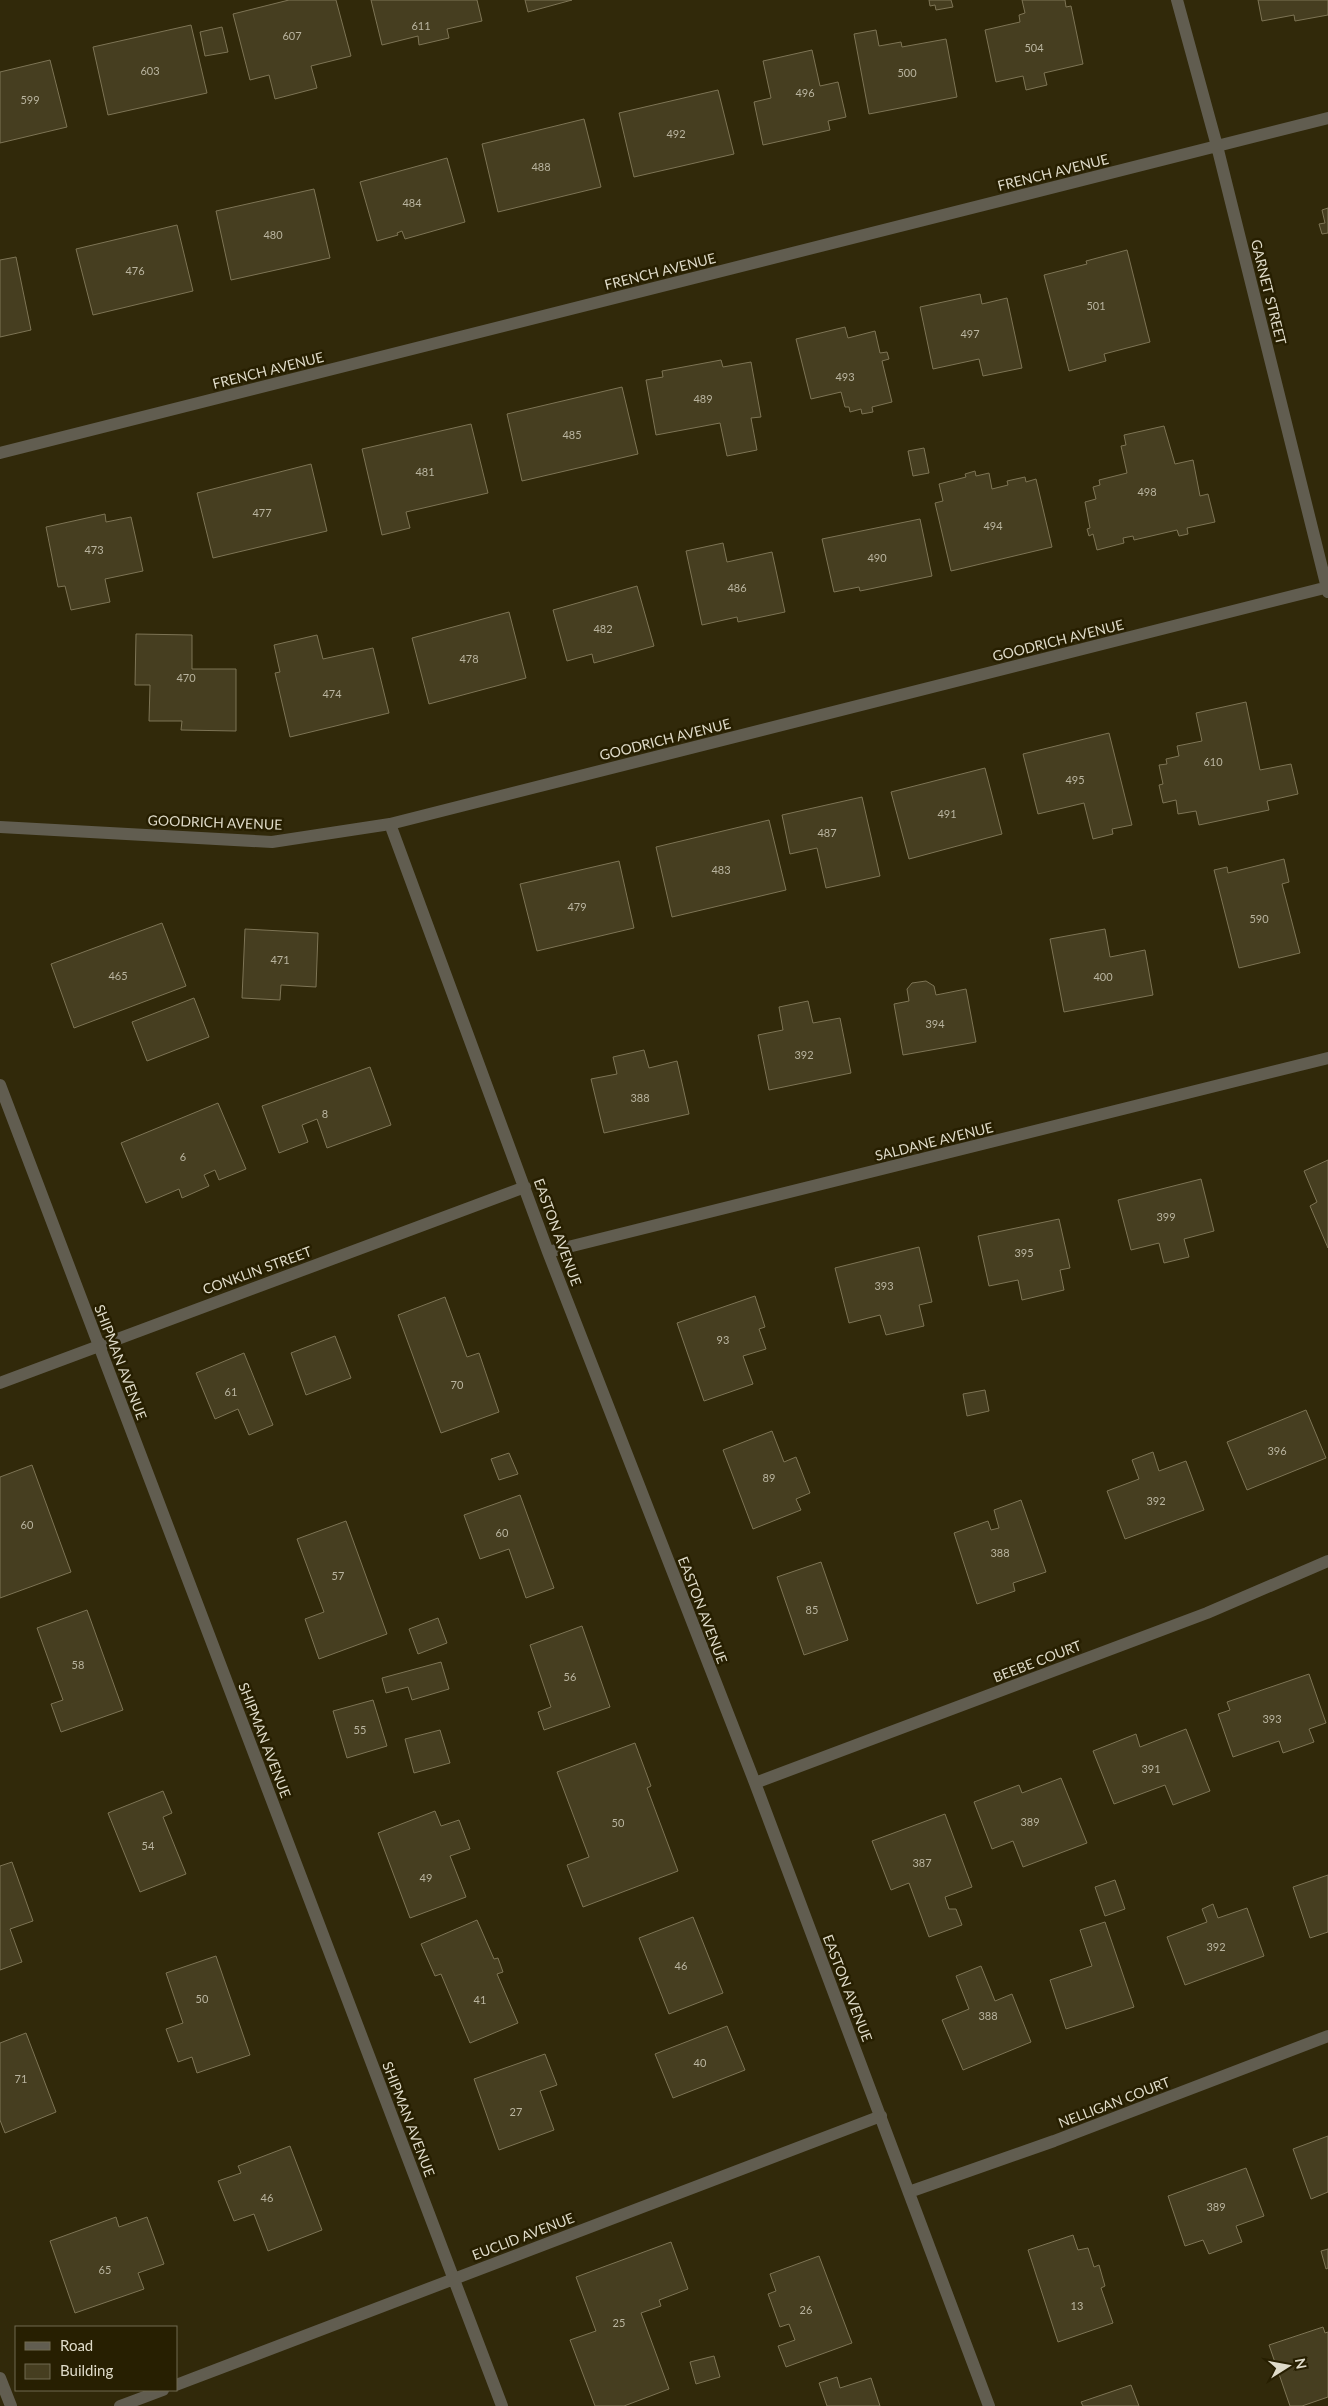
<svg xmlns="http://www.w3.org/2000/svg" width="1328" height="2406" viewBox="0 0 1328 2406" font-family="Lato,sans-serif">
<style>
.building{fill:#463e20;stroke:#7d7455}
.lines{fill:none;stroke-linecap:round;stroke-linejoin:round}
.minor{stroke:#615d50;stroke-width:12}
.labels{text-anchor:middle;dominant-baseline:central;stroke-width:5;stroke-linejoin:round;paint-order:stroke}
.number-label{font-size:11px;fill:#b9b49f}
.street-label{font-size:14px;fill:#dfdbc9;stroke:#271f01}
</style>
<rect width="100%" height="100%" fill="#31290a"/>
<path class="building" d="M289 0H336L351 56 311 66 317 88 275 99 269 75 250 80 233 14Z
M371 0H477L482 21 447 29 449 38 419 45 418 36 382 45Z
M525 0H572L528 12Z
M929 0H951L953 7 936 10 935 5 930 6Z
M1022 0H1065L1066 7 1071 6 1083 64 1044 73 1047 85 1026 90 1023 76 996 82 985 30 1020 22 1019 15 1025 13Z
M1258 0H1328V15L1295 21 1294 15 1262 21Z
M191 25 207 93 108 115 93 47Z
M222 27 228 52 205 56 200 32Z
M876 30 879 46 901 42 902 47 946 39 957 97 869 114 854 34Z
M812 50 820 86 838 82 846 117 828 121 830 130 763 145 754 102 771 98 763 61Z
M50 60 67 127 0 143V72Z
M718 90 734 154 634 177 619 113Z
M584 119 601 187 498 212 482 144Z
M447 158 465 222 405 239 402 231 397 233 398 235 377 241 360 182Z
M314 189 330 258 231 280 216 211Z
M1328 208V233L1322 234 1319 224 1325 223 1322 210Z
M177 225 193 291 93 315 76 249Z
M1127 250 1150 342 1104 354 1106 361 1069 371 1044 275 1087 264 1086 261Z
M16 257 31 330 0 337V260Z
M980 294 982 304 1007 298 1022 368 983 376 979 359 933 369 920 307Z
M845 327 848 338 875 331 880 353 887 352 889 359 882 361 892 402 872 407 873 412 862 414 861 409 850 412 849 407H845L841 392 811 399 796 339Z
M721 360 723 367 751 362 761 417 751 418 757 450 727 456 720 423 656 435 646 380 663 377 662 371Z
M622 387 638 454 522 481 507 414Z
M471 424 488 493 406 512 410 528 382 535 362 449Z
M1164 426 1175 464 1193 460 1200 496 1208 494 1215 522 1187 528 1188 534 1179 536 1177 530 1134 540 1133 536 1123 538 1124 543 1097 550 1093 534 1089 536 1087 529 1090 528 1085 502 1096 499 1093 487 1100 485 1099 480 1127 473 1121 446 1126 445 1124 435Z
M924 448 929 473 913 476 908 451Z
M311 464 327 531 213 558 197 493Z
M975 471 976 476 989 473 992 489 1008 485 1007 481 1025 477 1026 482 1036 479 1052 547 951 571 935 503 943 501 939 484 966 477 965 474Z
M105 514 106 522 131 517 143 571 105 579 110 602 71 610 65 586 58 587 46 527Z
M920 519 932 576 860 591 859 587 834 592 822 539Z
M723 543 727 562 772 552 785 612 738 622 737 617 702 625 686 551Z
M637 586 654 646 594 663 592 654 567 661 553 610Z
M509 612 526 678 429 704 412 638Z
M136 634 192 635V669H236V731L181 730 182 721H149L150 685H135Z
M317 635 323 659 373 648 389 713 290 737 275 673 280 672 274 645Z
M1246 702 1260 770 1291 764 1298 794 1267 801 1269 810 1199 825 1196 811 1178 814 1176 800 1163 803 1159 785 1163 784 1159 765 1167 764 1166 759 1179 756 1177 746 1202 741 1196 713Z
M1109 733 1132 825 1112 829 1113 834 1093 839 1084 803 1038 814 1023 754Z
M985 768 1002 834 909 859 891 792Z
M862 797 880 876 826 888 817 848 790 854 782 815Z
M769 820 786 890 672 917 656 847Z
M1284 859 1289 882 1282 884 1300 953 1239 968 1214 870 1227 867 1228 873Z
M619 861 634 928 537 951 520 884Z
M162 923 186 986 74 1028 51 964Z
M245 929 318 933 316 987 281 985 280 1000 242 998Z
M1105 929 1110 957 1145 950 1153 995 1064 1012 1050 939Z
M926 981 934 986 936 995 966 989 976 1042 903 1055 894 1004 909 1001 907 989 912 983Z
M194 998 209 1037 147 1061 132 1022Z
M808 1001 813 1023 840 1018 851 1073 769 1090 758 1035 783 1030 779 1007Z
M644 1050 649 1068 677 1061 689 1114 604 1133 591 1079 617 1074 613 1057Z
M370 1067 391 1125 327 1148 317 1119 302 1125 308 1142 279 1153 262 1106Z
M218 1103 246 1169 219 1180 215 1170 204 1175 209 1186 182 1198 179 1189 146 1203 121 1143Z
M1328 1160V1248L1310 1206 1317 1202 1304 1171Z
M1201 1179 1214 1231 1184 1239 1189 1257 1164 1263 1159 1243 1131 1250 1118 1200Z
M1059 1219 1070 1268 1060 1270 1064 1290 1022 1300 1018 1280 989 1286 978 1236Z
M919 1247 932 1302 919 1305 924 1326 886 1335 880 1315 849 1323 835 1268Z
M755 1296 765 1327 759 1329 766 1349 743 1356 753 1384 704 1401 677 1323Z
M445 1297 467 1357 479 1353 499 1412 441 1433 398 1315Z
M335 1336 351 1378 306 1395 291 1353Z
M244 1353 273 1425 249 1435 238 1409 215 1419 196 1373Z
M985 1390 989 1411 967 1416 963 1394Z
M1306 1410 1326 1458 1247 1490 1227 1442Z
M772 1431 784 1462 796 1457 810 1493 796 1499 801 1510 753 1529 723 1450Z
M1153 1452 1159 1471 1186 1461 1204 1510 1125 1539 1107 1491 1139 1479 1132 1460Z
M509 1453 518 1474 499 1480 491 1459Z
M32 1465 71 1572 0 1598V1477Z
M520 1495 554 1588 526 1598 509 1549 480 1559 464 1515Z
M1021 1500 1046 1572 1013 1583 1015 1591 977 1604 954 1533 988 1521 991 1530 999 1528 994 1510Z
M346 1521 387 1634 319 1659 305 1619 324 1612 297 1539Z
M821 1562 848 1640 804 1655 777 1577Z
M87 1610 123 1710 61 1732 51 1704 63 1700 37 1628Z
M438 1618 447 1643 418 1654 409 1629Z
M582 1626 610 1707 544 1730 538 1712 551 1707 530 1645Z
M441 1662 449 1689 412 1700 408 1687 386 1693 382 1678Z
M1309 1674 1326 1723 1309 1729 1314 1742 1283 1753 1279 1741 1233 1757 1218 1714 1230 1710 1227 1702Z
M373 1700 387 1746 347 1758 333 1711Z
M1186 1729 1210 1791 1173 1805 1165 1785 1114 1804 1093 1751 1136 1734 1140 1747Z
M440 1730 450 1763 414 1773 405 1739Z
M635 1743 651 1786 647 1788 678 1871 583 1907 567 1865 589 1857 557 1772Z
M1061 1778 1087 1843 1023 1867 1013 1841 992 1849 974 1802 1019 1785 1022 1793Z
M163 1791 172 1813 163 1817 186 1874 140 1892 108 1813Z
M435 1811 441 1826 459 1820 470 1849 450 1856 466 1897 410 1918 378 1833Z
M945 1814 972 1887 945 1897 949 1909H956L962 1925 929 1937 909 1883 891 1890 872 1841Z
M12 1862 33 1921 10 1929 22 1962 0 1970V1866Z
M1328 1875V1932L1310 1938 1293 1887Z
M1115 1880 1125 1909 1105 1916 1095 1887Z
M1213 1904 1218 1918 1247 1908 1264 1956 1185 1985 1167 1937 1207 1922 1202 1909Z
M693 1917 723 1993 669 2014 639 1938Z
M477 1920 494 1959 498 1958 503 1972 497 1974 518 2023 470 2043 441 1974 435 1976 421 1944Z
M1105 1922 1134 2007 1066 2029 1050 1980 1092 1966 1080 1930Z
M216 1956 250 2055 197 2073 192 2057 178 2062 166 2029 183 2023 166 1973Z
M981 1966 995 2001 1012 1994 1031 2042 963 2070 942 2020 969 2009 956 1976Z
M727 2026 745 2070 673 2098 655 2054Z
M26 2033 56 2112 5 2133 0 2120V2043Z
M545 2054 557 2085 540 2091 554 2130 499 2150 474 2079Z
M1328 2136V2192L1311 2199 1293 2149Z
M290 2146 322 2230 268 2251 254 2214 234 2221 218 2181 241 2173 238 2166Z
M1246 2168 1264 2216 1236 2226 1242 2242 1209 2254 1203 2240 1185 2246 1168 2196Z
M116 2217 119 2227 147 2217 164 2264 138 2273 144 2289 75 2313 50 2241Z
M1073 2235 1078 2250 1088 2248 1094 2267 1099 2265 1105 2286 1101 2288 1113 2323 1058 2342 1028 2250Z
M671 2242 688 2289 659 2300 661 2306 641 2313 669 2389 624 2406H595L570 2340 596 2331 576 2277Z
M1328 2249V2268L1326 2269 1321 2251Z
M819 2256 852 2343 786 2367 778 2346 795 2340 789 2324 780 2327 768 2294 776 2291 770 2274Z
M1323 2327 1325 2333 1328 2332V2397L1302 2406H1290L1269 2345Z
M714 2356 720 2377 696 2384 690 2362Z
M837 2377 840 2388 871 2378 880 2406H827L819 2383Z
M1131 2385 1139 2406H1083L1081 2402Z"/>
<g class="lines">
<path class="minor" d="M1177 0 1217 146 1328 592
M0 453 1328 118
M390 824 548 1252 755 1783 989 2406
M0 827 272 842 390 824 1328 587
M0 1085 502 2406
M548 1252 1328 1058
M0 1383 525 1187
M755 1783 1207 1613 1328 1561
M909 2192 1054 2141 1328 2036
M0 2378 11 2406
M176 2385 881 2116
M120 2406 163 2390"/>
</g>
<g class="labels">
<g class="number-label">
<text x="421" y="25">611</text>
<text x="292" y="35">607</text>
<text x="1034" y="47">504</text>
<text x="150" y="70">603</text>
<text x="907" y="72">500</text>
<text x="805" y="92">496</text>
<text x="30" y="99">599</text>
<text x="676" y="133">492</text>
<text x="541" y="166">488</text>
<text x="412" y="202">484</text>
<text x="273" y="234">480</text>
<text x="135" y="270">476</text>
<text x="1096" y="305">501</text>
<text x="970" y="333">497</text>
<text x="845" y="376">493</text>
<text x="703" y="398">489</text>
<text x="572" y="434">485</text>
<text x="425" y="471">481</text>
<text x="1147" y="491">498</text>
<text x="262" y="512">477</text>
<text x="993" y="525">494</text>
<text x="94" y="549">473</text>
<text x="877" y="557">490</text>
<text x="737" y="587">486</text>
<text x="603" y="628">482</text>
<text x="469" y="658">478</text>
<text x="186" y="677">470</text>
<text x="332" y="693">474</text>
<text x="1213" y="761">610</text>
<text x="1075" y="779">495</text>
<text x="947" y="813">491</text>
<text x="827" y="832">487</text>
<text x="721" y="869">483</text>
<text x="577" y="906">479</text>
<text x="1259" y="918">590</text>
<text x="280" y="959">471</text>
<text x="118" y="975">465</text>
<text x="1103" y="976">400</text>
<text x="935" y="1023">394</text>
<text x="804" y="1054">392</text>
<text x="640" y="1097">388</text>
<text x="325" y="1113">8</text>
<text x="183" y="1156">6</text>
<text x="1166" y="1216">399</text>
<text x="1024" y="1252">395</text>
<text x="884" y="1285">393</text>
<text x="723" y="1339">93</text>
<text x="457" y="1384">70</text>
<text x="231" y="1391">61</text>
<text x="1277" y="1450">396</text>
<text x="769" y="1477">89</text>
<text x="1156" y="1500">392</text>
<text x="27" y="1524">60</text>
<text x="502" y="1532">60</text>
<text x="1000" y="1552">388</text>
<text x="338" y="1575">57</text>
<text x="812" y="1609">85</text>
<text x="78" y="1664">58</text>
<text x="570" y="1676">56</text>
<text x="1272" y="1718">393</text>
<text x="360" y="1729">55</text>
<text x="1151" y="1768">391</text>
<text x="1030" y="1821">389</text>
<text x="618" y="1822">50</text>
<text x="148" y="1845">54</text>
<text x="922" y="1862">387</text>
<text x="426" y="1877">49</text>
<text x="1216" y="1946">392</text>
<text x="681" y="1965">46</text>
<text x="202" y="1998">50</text>
<text x="480" y="1999">41</text>
<text x="988" y="2015">388</text>
<text x="700" y="2062">40</text>
<text x="21" y="2078">71</text>
<text x="516" y="2111">27</text>
<text x="267" y="2197">46</text>
<text x="1216" y="2206">389</text>
<text x="105" y="2269">65</text>
<text x="1077" y="2305">13</text>
<text x="806" y="2309">26</text>
<text x="619" y="2322">25</text>
</g>
<g class="street-label">
<text transform="translate(1053 172) rotate(-14)">FRENCH AVENUE</text>
<text transform="translate(660 271) rotate(-14)">FRENCH AVENUE</text>
<text transform="translate(1269 292) rotate(76)">GARNET STREET</text>
<text transform="translate(268 370) rotate(-14)">FRENCH AVENUE</text>
<text transform="translate(1058 640) rotate(-14)">GOODRICH AVENUE</text>
<text transform="translate(665 739) rotate(-14)">GOODRICH AVENUE</text>
<text transform="translate(215 822) rotate(2)">GOODRICH AVENUE</text>
<text transform="translate(934 1141) rotate(-14)">SALDANE AVENUE</text>
<text transform="translate(558 1232) rotate(70)">EASTON AVENUE</text>
<text transform="translate(257 1270) rotate(-20)">CONKLIN STREET</text>
<text transform="translate(121 1362) rotate(69)">SHIPMAN AVENUE</text>
<text transform="translate(703 1610) rotate(69)">EASTON AVENUE</text>
<text transform="translate(1037 1661) rotate(-21)">BEEBE COURT</text>
<text transform="translate(265 1740) rotate(69)">SHIPMAN AVENUE</text>
<text transform="translate(848 1988) rotate(69)">EASTON AVENUE</text>
<text transform="translate(1114 2102) rotate(-21)">NELLIGAN COURT</text>
<text transform="translate(409 2119) rotate(69)">SHIPMAN AVENUE</text>
<text transform="translate(523 2236) rotate(-21)">EUCLID AVENUE</text>
</g>
</g>
<rect x="15" y="2326" width="162" height="65" fill="#271f01" stroke="#716a51"/>
<rect x="25" y="2342" width="25" height="8" fill="#615d50" stroke="#716a51"/>
<text x="60" y="2351" font-size="15" fill="#dfdbc9">Road</text>
<rect x="25" y="2364" width="25" height="15" fill="#463e20" stroke="#716a51"/>
<text x="60" y="2376" font-size="15" fill="#dfdbc9">Building</text>
<g transform="translate(1288 2366) rotate(79)" stroke="#271f01" stroke-width="4" paint-order="stroke">
<path d="M0-4L9 19L0 12L-9 19Z" fill="#dfdbc9"/>
<text y="-8" font-size="14" font-weight="bold" text-anchor="middle" fill="#dfdbc9">N</text>
</g>
</svg>
